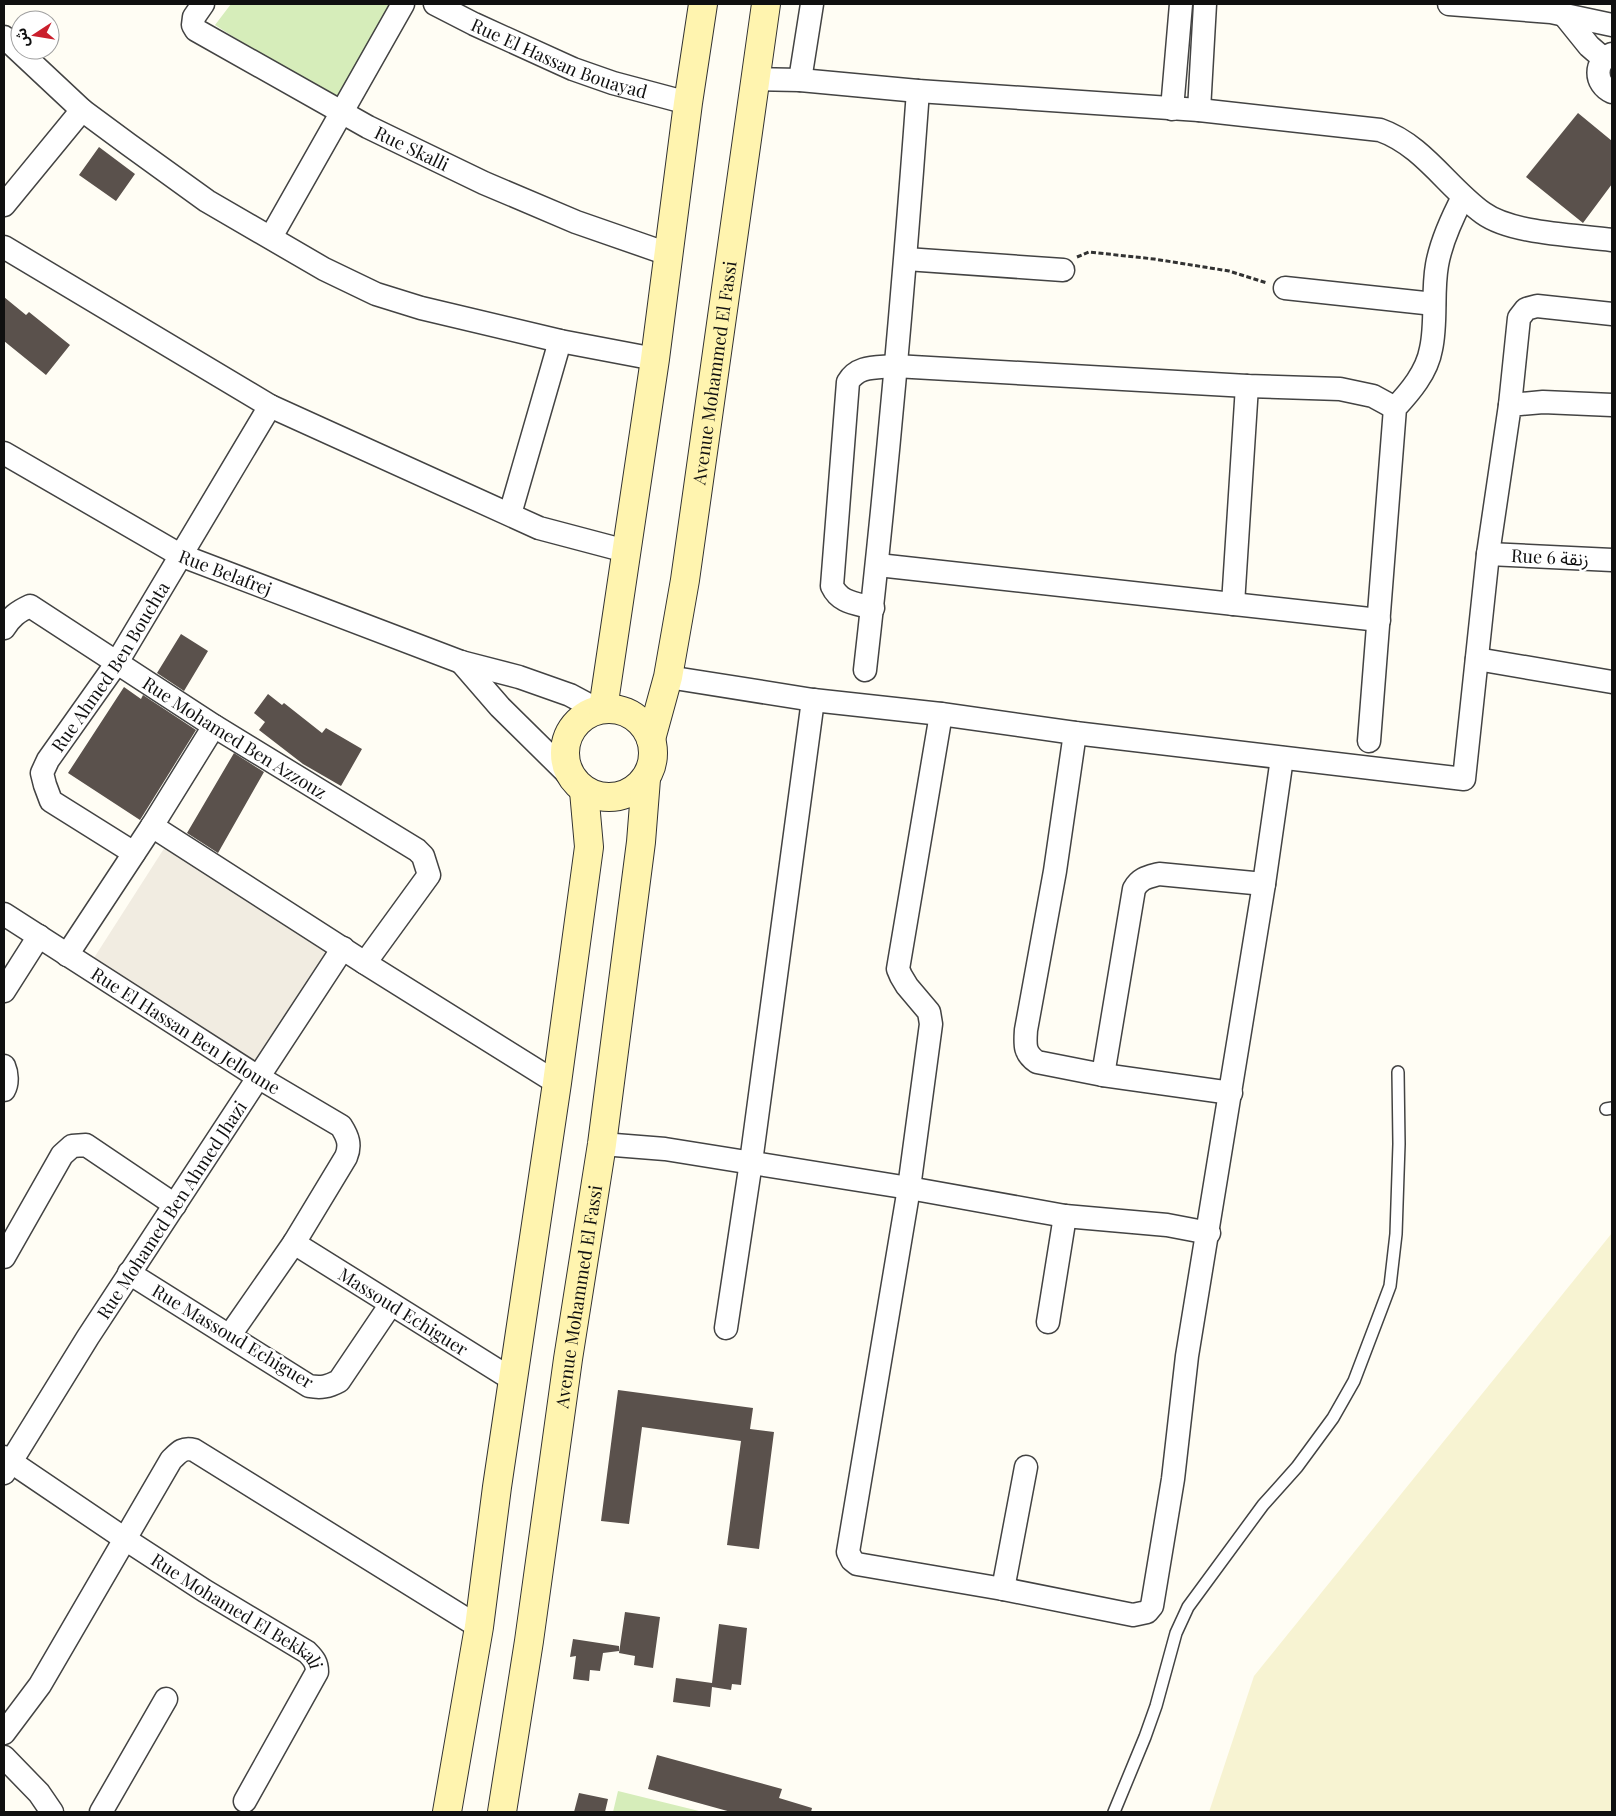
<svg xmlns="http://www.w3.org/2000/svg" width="1616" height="1816" viewBox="0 0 1616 1816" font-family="'Playfair Display','Noto Sans Arabic',serif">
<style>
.farmland{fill:#f7f3d2}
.green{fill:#d6edba}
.plaza{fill:#f1ece1}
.building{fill:#5a514c}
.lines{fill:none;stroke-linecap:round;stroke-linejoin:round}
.service-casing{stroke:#434343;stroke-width:14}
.minor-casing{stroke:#434343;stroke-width:25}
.secondary-casing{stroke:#323232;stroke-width:30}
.path{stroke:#323232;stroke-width:3;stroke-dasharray:5 2.5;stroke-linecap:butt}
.service{stroke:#fff;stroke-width:11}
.minor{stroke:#fff;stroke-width:22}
.secondary{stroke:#fff4af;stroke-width:28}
.labels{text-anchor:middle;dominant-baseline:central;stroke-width:5;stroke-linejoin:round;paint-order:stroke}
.street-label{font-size:18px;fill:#101010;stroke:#fff}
</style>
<rect width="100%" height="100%" fill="#fffdf4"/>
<path class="farmland" d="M1612 1233V1812H1209L1254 1676Z"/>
<path class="green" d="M231 4H401L340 105 215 25Z
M618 1791 703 1812H613Z"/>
<path class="plaza" d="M165 847 334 956 258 1071 92 961Z"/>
<path class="building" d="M1578 113 1612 141V184L1583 223 1526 177Z
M99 147 135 174 116 201 79 175Z
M4 297 26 315 29 312 70 345 46 375 4 341Z
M181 634 208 651 184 691 157 673Z
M124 687 141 699 143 695 196 730 140 820 68 773Z
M268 694 282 705 284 703 322 733 326 728 362 749 341 786 303 764 259 730 265 722 254 713Z
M234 753 264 772 218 853 187 833Z
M618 1390 753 1408 750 1429 774 1432 759 1549 727 1545 741 1441 642 1427 629 1524 601 1521Z
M625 1612 660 1617 653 1668 634 1665 635 1656 619 1653Z
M719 1624 747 1628 741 1685 732 1684 731 1690 712 1687 710 1707 673 1702 676 1678 712 1683Z
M573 1639 619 1646V1651L603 1653 600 1671 590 1670 589 1681 573 1679 576 1656 570 1657Z
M657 1755 782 1789 779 1798 812 1808 811 1812H731L648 1789Z
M579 1793 608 1799 605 1812H574Z"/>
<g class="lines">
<g class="service-casing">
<path id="service" d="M1606 1109 1612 1108
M1114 1812 1145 1737 1156 1706 1176 1633 1188 1607 1263 1505 1297 1467 1333 1418 1354 1381 1381 1310 1390 1286 1396 1234 1399 1144 1398 1072"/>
</g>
<g class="minor-casing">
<g id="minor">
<path id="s1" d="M203 4 194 17 193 25 196 30 368 127 484 183 576 222 668 254"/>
<path id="s2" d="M435 4 474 24 573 69 613 83 688 103"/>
<path d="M1449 4 1551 12 1612 25"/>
<path d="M1564 15 1589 46 1604 59"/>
<path d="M4 37 82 110 128 144 207 201 324 269 376 294 421 308 560 341 655 359"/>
<path d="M1612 54C1594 61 1594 84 1612 92"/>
<path d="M754 79 800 80 918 91 1199 110 1380 130C1423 145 1447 187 1483 213 1512 234 1576 235 1612 240"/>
<path d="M800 80 812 4"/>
<path d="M1172 109 1181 4"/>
<path d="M1199 110 1205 4"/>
<path d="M4 205 82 110"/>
<path d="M271 237 403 4"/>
<path d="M4 247 270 406 539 528 626 551"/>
<path d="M906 259 1063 270"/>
<path d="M1285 288 1434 304"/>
<path d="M1510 405 1519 318 1526 309 1537 306 1612 314"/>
<path id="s3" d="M4 453 180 555 461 662 519 677 570 695 598 710"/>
<path d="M510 514 560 341"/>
<path d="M1488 554 1612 560"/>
<path d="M878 565 1379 620"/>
<path d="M1233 604 1247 386"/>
<path d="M873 608C855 603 840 603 832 586L848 382C858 365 876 368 895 366L1247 386 1340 389 1373 396 1395 408"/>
<path id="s4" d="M4 628C11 617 17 612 30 606L214 726 417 850 423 856 429 875 365 963"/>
<path d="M1477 659 1612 682"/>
<path d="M461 662 500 707 573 779"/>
<path d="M865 670C887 477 904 284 918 91"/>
<path d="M668 677 813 700 941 714 1075 733 1464 779 1488 554 1510 405 1543 402 1612 405"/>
<path d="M941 714 898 969 901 976 907 986 929 1012 931 1024 909 1188 848 1552 852 1560 857 1564 1003 1589 1133 1615 1147 1612 1152 1606 1173 1479 1187 1356 1264 884 1282 758"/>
<path d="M1075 733 1055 871 1026 1030C1025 1045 1024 1053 1037 1062L1103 1075 1231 1093"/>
<path d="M1369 741 1395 408C1410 392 1427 372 1431 349 1437 322 1432 293 1437 265 1441 242 1452 218 1463 197"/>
<path d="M152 826 365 963 557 1083"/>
<path id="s5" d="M134 853 51 801 45 785 42 773 48 760 116 664 270 406"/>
<path id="s6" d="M4 914 258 1077 341 1126C348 1137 351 1145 346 1157L294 1243 230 1335"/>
<path d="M67 955 152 826 214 726"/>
<path d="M4 991 39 936"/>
<path d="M4 1066C7 1073 8 1083 4 1090"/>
<path d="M1103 1075 1134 889C1140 878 1148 877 1159 874L1264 884"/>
<path d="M602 1144 665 1149 909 1188 1065 1216 1167 1225 1209 1233"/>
<path id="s7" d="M294 1243 513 1380"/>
<path d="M4 1257 62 1155 72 1146 86 1145 175 1205"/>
<path d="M129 1273 309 1386C321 1388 328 1387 339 1381L391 1304"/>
<path d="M1048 1322 1065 1216"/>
<path d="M726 1328 751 1162 813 700"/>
<path id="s8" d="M4 1457 125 1539 205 1591 307 1652C314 1659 317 1663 317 1672L245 1801"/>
<path id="s9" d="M4 1473 88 1337 343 948"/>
<path d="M1003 1589 1026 1467"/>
<path d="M4 1733 40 1685 171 1460C179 1452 183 1447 194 1450L479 1627"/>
<path d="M4 1757 39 1793 52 1812"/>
<path d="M101 1812 166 1699"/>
</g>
</g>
<g class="secondary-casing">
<g id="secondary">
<circle cx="609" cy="753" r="44"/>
<path d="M603 709 655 359 688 103 703 4"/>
<path id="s10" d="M651 739 668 677 685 580 766 4"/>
<path d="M447 1812 479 1627 497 1487 557 1083 589 847 584 791"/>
<path id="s11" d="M502 1812 529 1641 568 1359 602 1144 641 842 646 779"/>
</g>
</g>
<path class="path" d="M1077 257 1089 252 1154 259 1229 271 1267 283"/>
<use href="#service" class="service"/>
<use href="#minor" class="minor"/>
<use href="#secondary" class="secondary"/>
</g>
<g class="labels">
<g class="street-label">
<text stroke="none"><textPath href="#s2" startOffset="136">Rue El Hassan Bouayad</textPath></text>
<text stroke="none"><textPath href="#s1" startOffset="276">Rue Skalli</textPath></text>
<text stroke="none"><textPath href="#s10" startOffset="372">Avenue Mohammed El Fassi</textPath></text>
<text transform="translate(1550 557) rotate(3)">Rue 6 زنقة</text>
<text stroke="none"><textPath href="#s3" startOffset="252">Rue Belafrej</textPath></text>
<text stroke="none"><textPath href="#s5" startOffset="254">Rue Ahmed Ben Bouchta</textPath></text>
<text stroke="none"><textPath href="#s4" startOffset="278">Rue Mohamed Ben Azzouz</textPath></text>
<text stroke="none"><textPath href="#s6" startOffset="216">Rue El Hassan Ben Jelloune</textPath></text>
<text stroke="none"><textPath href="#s9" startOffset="312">Rue Mohamed Ben Ahmed Jhazi</textPath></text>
<text stroke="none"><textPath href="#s11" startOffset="521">Avenue Mohammed El Fassi</textPath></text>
<text stroke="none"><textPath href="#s7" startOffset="129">Massoud Echiguer</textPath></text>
<text transform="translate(233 1336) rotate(31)">Rue Massoud Echiguer</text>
<text stroke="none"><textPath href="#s8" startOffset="280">Rue Mohamed El Bekkali</textPath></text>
</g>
</g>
<rect width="1616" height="1816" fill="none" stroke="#101010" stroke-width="10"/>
<g transform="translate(35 35) rotate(258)"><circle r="24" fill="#ffffff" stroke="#9f9f9f"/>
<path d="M0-4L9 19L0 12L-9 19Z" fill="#ca1f2c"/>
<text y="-8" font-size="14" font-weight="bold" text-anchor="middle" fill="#101010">ش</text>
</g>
</svg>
